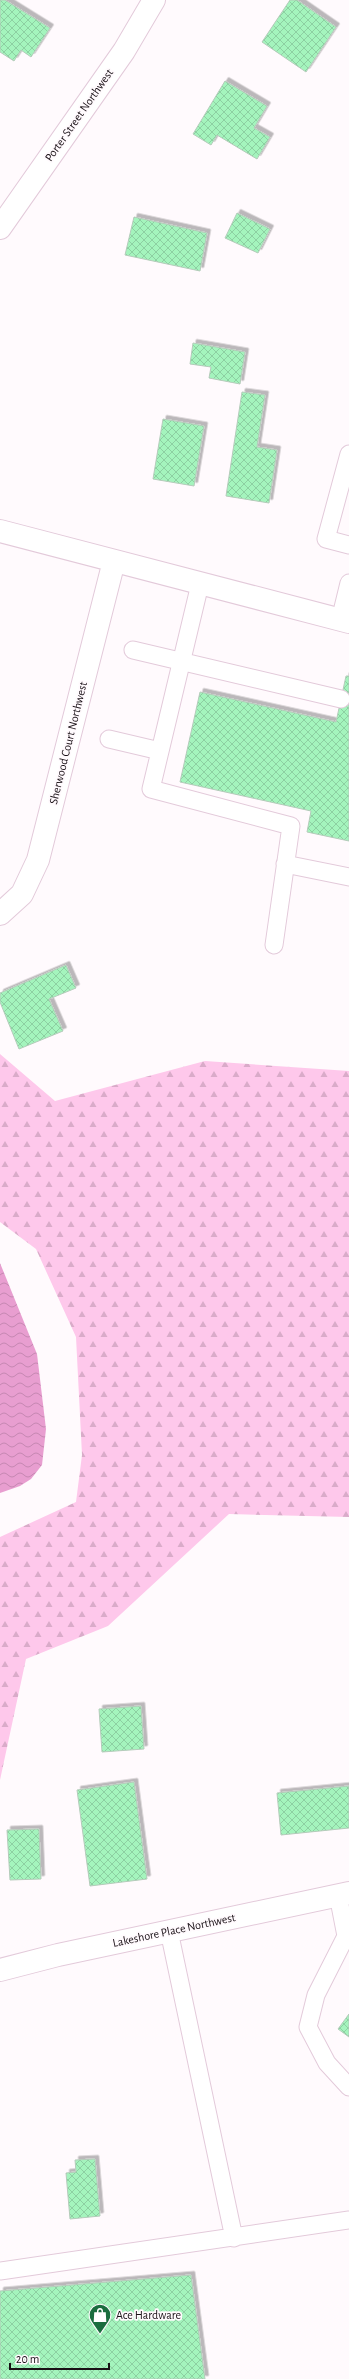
<svg xmlns="http://www.w3.org/2000/svg" width="349" height="2379" viewBox="0 0 349 2379" font-family="'Alegreya Sans',sans-serif">
<style>
.forest{fill:url(#forest-firs)}
.water{fill:url(#water-waves)}
.building{fill:url(#building-cross-hatch);stroke:#b4cbba;filter:url(#shadow)}
.lines{fill:none;stroke-linecap:round;stroke-linejoin:round}
.service-casing{stroke:#e3cada;stroke-width:19}
.minor-casing{stroke:#e3cada;stroke-width:24}
.service{stroke:#fff;stroke-width:17}
.minor{stroke:#fff;stroke-width:22}
.labels{text-anchor:middle;dominant-baseline:central;stroke-width:3.5;stroke-linejoin:round;paint-order:stroke}
.street-label{font-size:12px;fill:#191116;stroke:#fffafd}
.poi-label{font-size:12px;fill:#191116;stroke:#fffafd;text-anchor:start}
</style>
<defs>
<pattern id="forest-firs" width="22" height="20" patternUnits="userSpaceOnUse"><rect width="22" height="20" fill="#fec8eb"/><path d="M5 1l3.5 6h-7zM16 11l3.5 6h-7z" fill="#d9abc9"/></pattern>
<pattern id="water-waves" width="16" height="10" patternUnits="userSpaceOnUse"><rect width="16" height="10" fill="#e89ed0"/><path d="M0 5q4-4 8 0t8 0" fill="none" stroke="#c687b2"/></pattern>
<pattern id="building-cross-hatch" width="8" height="8" patternUnits="userSpaceOnUse"><rect width="8" height="8" fill="#a4f4bd"/><path d="M0 0l8 8M0 8l8-8" fill="none" stroke="#8dd0a2"/></pattern>
<filter id="shadow"><feDropShadow dx="3.5" dy="-3.5" stdDeviation="0" flood-color="#0004"/></filter>
</defs>
<rect width="100%" height="100%" fill="#fffafd"/>
<path class="forest" d="M0 1054 55 1101 205 1061 349 1071V1517L229 1514 108 1626 26 1659 0 1780V1537L76 1502 82 1455 76 1337 36 1249 0 1222Z"/>
<path class="water" d="M0 1263 37 1354 46 1429 42 1465 31 1479 20 1486 0 1493Z"/>
<path class="building" d="M0 0H5L50 28 31 57 21 50 14 61 0 52Z
M290 0H297L336 27 306 72 262 42Z
M225 81 267 106 254 128 270 137 257 159 217 135 211 145 193 134Z
M237 213 270 229 258 253 225 238Z
M134 217 207 233 200 271 125 255Z
M193 343 245 352 240 384 209 378 211 367 190 364Z
M242 392 265 395 257 447 277 450 269 503 226 496Z
M163 419 204 426 194 486 153 479Z
M346 676H349V841L307 832 311 811 180 782 200 692 336 722Z
M66 965 76 988 49 999 63 1031 19 1049 0 1002V993Z
M141 1706 144 1749 102 1752 99 1709Z
M134 1782 147 1879 90 1886 77 1790Z
M349 1786V1828L281 1835 277 1793Z
M39 1829 41 1879 10 1880 7 1830Z
M349 2014V2037L338 2029Z
M95 2159 100 2216 70 2219 66 2173 76 2172 75 2160Z
M191 2275 205 2379H0V2291Z"/>
<g class="lines">
<g class="service-casing">
<path id="service" d="M349 454 326 539 349 545
M200 584 151 789 291 826 274 945
M340 620 349 583
M133 650 341 699
M109 739 160 751
M285 864 349 877
M338 1895 346 1936 316 1995 308 2027 327 2063 349 2087
M169 1931 234 2238
M0 2271 349 2220"/>
</g>
<g class="minor-casing">
<path id="minor" d="M0 228 124 51 154 0
M0 531 349 622
M0 914 22 894 38 860 114 561
M0 1970 58 1955 349 1893"/>
</g>
<use href="#service" class="service"/>
<use href="#minor" class="minor"/>
</g>
<defs>
<g id="shop-pin" transform="scale(1.15)"><path d="M0 17L-7.5 6A9.5 9.5 0 1 1 7.5 6Z" fill="#1a6d3e" stroke="#fffafd"/><path d="M-5-2.5h2.3a2.7 3.5 0 0 1 5.4 0H5L5.5 6h-11ZM-1.5-2.5h3a1.5 2.3 0 0 0-3 0Z" fill="#fff"/></g>
</defs>
<g fill-rule="evenodd">
<use href="#shop-pin" x="100" y="2315"/>
</g>
<g class="labels">
<g class="street-label">
<text transform="translate(79 115) rotate(-55)">Porter Street Northwest</text>
<text transform="translate(68 743) rotate(-76)">Sherwood Court Northwest</text>
<text transform="translate(174 1930) rotate(-12)">Lakeshore Place Northwest</text>
</g>
<g class="poi-label">
<text x="116" y="2315">Ace Hardware</text>
</g>
</g>
<path d="M10 2363v6h99v-6" fill="none" stroke="#191116" stroke-width="2"/>
<text x="16" y="2363" font-size="12" fill="#191116" stroke="#fffafd" stroke-width="3" paint-order="stroke">20 m</text>
</svg>
